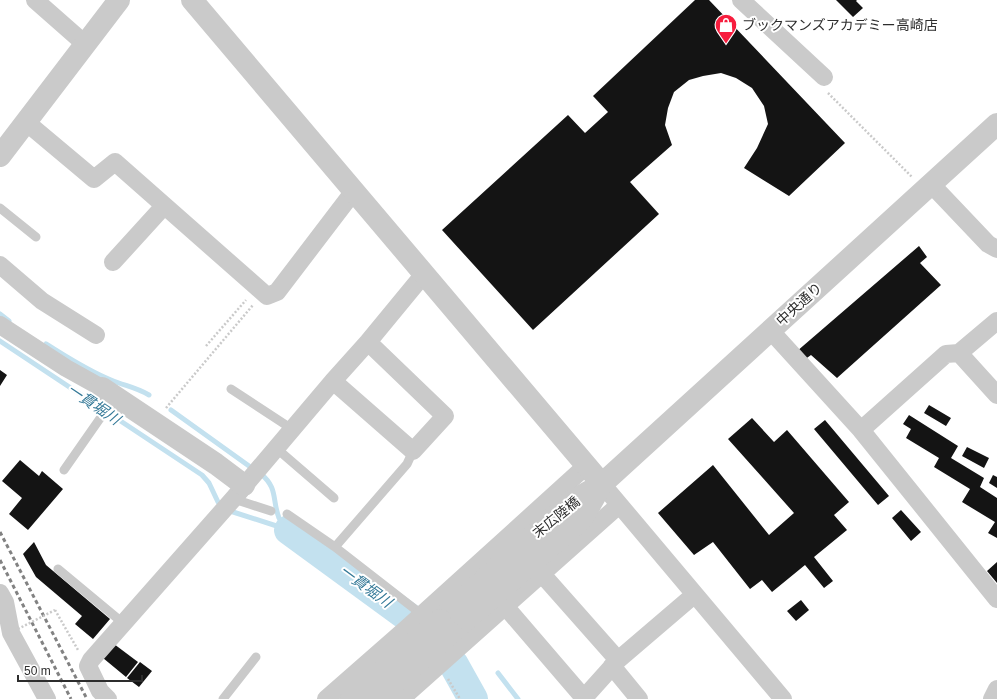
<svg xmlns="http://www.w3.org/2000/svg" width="997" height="699" viewBox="0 0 997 699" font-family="Arial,'Noto Sans JP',sans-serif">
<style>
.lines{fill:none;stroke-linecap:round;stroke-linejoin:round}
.stream{stroke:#c3e1ef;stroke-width:5}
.river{stroke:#c3e1ef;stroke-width:30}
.building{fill:#141414}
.path{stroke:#cacaca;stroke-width:2.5;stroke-dasharray:2 2;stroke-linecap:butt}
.service{stroke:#cacaca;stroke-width:9}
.minor{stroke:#cacaca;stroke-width:18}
.tertiary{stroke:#cacaca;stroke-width:22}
.rail{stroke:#828282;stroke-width:3;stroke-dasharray:4 3;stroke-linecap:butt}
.path-bridge{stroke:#cacaca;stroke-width:2.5;stroke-dasharray:2 2;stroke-linecap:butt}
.tertiary-bridge{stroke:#cacaca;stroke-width:22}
.labels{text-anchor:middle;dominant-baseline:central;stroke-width:4;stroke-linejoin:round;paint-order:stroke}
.poi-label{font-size:14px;fill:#2d2d2d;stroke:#fff;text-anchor:start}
.street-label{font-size:14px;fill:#2d2d2d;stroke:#fff}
.water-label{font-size:15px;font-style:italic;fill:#337897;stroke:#fff}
</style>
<rect width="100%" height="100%" fill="#fff"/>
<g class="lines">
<path class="stream" d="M0 314 9 321
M0 341 202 475 209 483 218 502
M46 344C67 357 88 371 111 380 125 386 135 387 149 395
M171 410 249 466
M261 474C278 488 272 500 279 518 281 522 286 527 289 530
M230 511 289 530
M498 673 518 699"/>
<path class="river" d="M289 530 408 617 454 665 473 699"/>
</g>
<path class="building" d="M695 0H709L845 143 789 196 744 168 757 148 768 124 764 106 752 88 736 78 721 73 703 76 689 80 674 92 668 108 665 125 672 145 630 182 659 214 533 330 442 230 568 115 585 133 608 112 593 96Z
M836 0H857L856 1 863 8 853 17Z
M919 246 927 257 920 263 941 285 837 378 811 355 804 360 796 352Z
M0 370 7 375 0 386Z
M929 405 951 418 946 426 924 413Z
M909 415 958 446 951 458 984 478 980 487 997 498V538L988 533 995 522 962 502 970 489 934 467 939 458 906 438 911 429 903 424Z
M752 418 774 442 787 430 849 502 834 515 847 530 814 557 833 581 824 588 805 565 772 592 762 580 750 589 713 542 694 555 658 513 713 465 769 535 794 513 728 439Z
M825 420 889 496 878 505 814 429Z
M967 447 989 458 984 468 962 456Z
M20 460 39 476 42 471 63 489 28 530 9 514 22 498 2 481Z
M993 475 997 477V488L989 483Z
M901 510 921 532 911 541 892 518Z
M34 542 46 565 110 619 93 639 75 624 82 616 36 577 23 554Z
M997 562V583L987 571Z
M801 600 809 610 796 621 787 611Z
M114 644 138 662 126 677 103 658Z
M140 662 152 671 139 687 127 678Z"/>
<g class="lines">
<path class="path" d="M828 93 912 177
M206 346 246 300
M166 408 253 305
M55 610 78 650
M448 679 460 699"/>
<path class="service" d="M0 208 36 237
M231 389 292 429
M276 448 334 498
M64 470 115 397
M234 498 240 501 271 511
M287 514 335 547 416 610
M335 547 407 464 413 451
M58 569 123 623
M223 699 256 657"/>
<path class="minor" d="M35 0 85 44
M741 0 824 77
M26 122 94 179 115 162 267 296 277 292 354 191
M931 184 988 244 997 249
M113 262 164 206
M0 265 42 301 96 335
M0 325 66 368 102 388
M770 330 861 430 997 599
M959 353 997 321
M333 381 413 451 445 416 368 342
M861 430 946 354 959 353 997 395
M602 484 783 699
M541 573 618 660
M0 593 5 602 11 633 47 699
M505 606 584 698
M612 666 639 699
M108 699 100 691 88 666 91 660 234 498 333 381 368 342 424 274
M326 699 407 628 586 466
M401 699 619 505
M583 699 618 660 694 595
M992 699 997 689"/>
<path class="tertiary" d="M192 0 602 484
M0 156 119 0
M102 388 216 464 244 485
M440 620 570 502 602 484 997 124
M451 633 582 519 602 484"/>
<path class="rail" d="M0 532 87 699
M0 560 71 699"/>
<path class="path-bridge" d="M18 629 55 610"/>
<path class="tertiary-bridge" d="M351 699 440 620
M376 699 451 633"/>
</g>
<defs>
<g id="shop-pin" transform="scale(1.15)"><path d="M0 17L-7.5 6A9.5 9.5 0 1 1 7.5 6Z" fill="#f71d3e" stroke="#fff"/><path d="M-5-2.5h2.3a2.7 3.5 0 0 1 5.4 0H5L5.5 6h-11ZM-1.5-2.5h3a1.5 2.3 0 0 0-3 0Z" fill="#fff"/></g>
</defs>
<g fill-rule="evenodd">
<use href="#shop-pin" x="726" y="25"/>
</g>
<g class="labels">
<g class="poi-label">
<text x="742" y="25">ブックマンズアカデミー高崎店</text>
</g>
<g class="street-label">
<text transform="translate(799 304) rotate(-42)">中央通り</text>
<text transform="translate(556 517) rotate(-39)">末広陸橋</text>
</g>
<g class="water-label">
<text transform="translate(94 404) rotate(34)">一貫堀川</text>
<text transform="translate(366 586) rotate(36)">一貫堀川</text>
</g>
</g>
<path d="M18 675v6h124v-6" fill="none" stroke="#2d2d2d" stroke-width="2"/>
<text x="24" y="675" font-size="12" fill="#2d2d2d" stroke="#ffffff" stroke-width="3" paint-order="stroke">50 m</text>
</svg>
